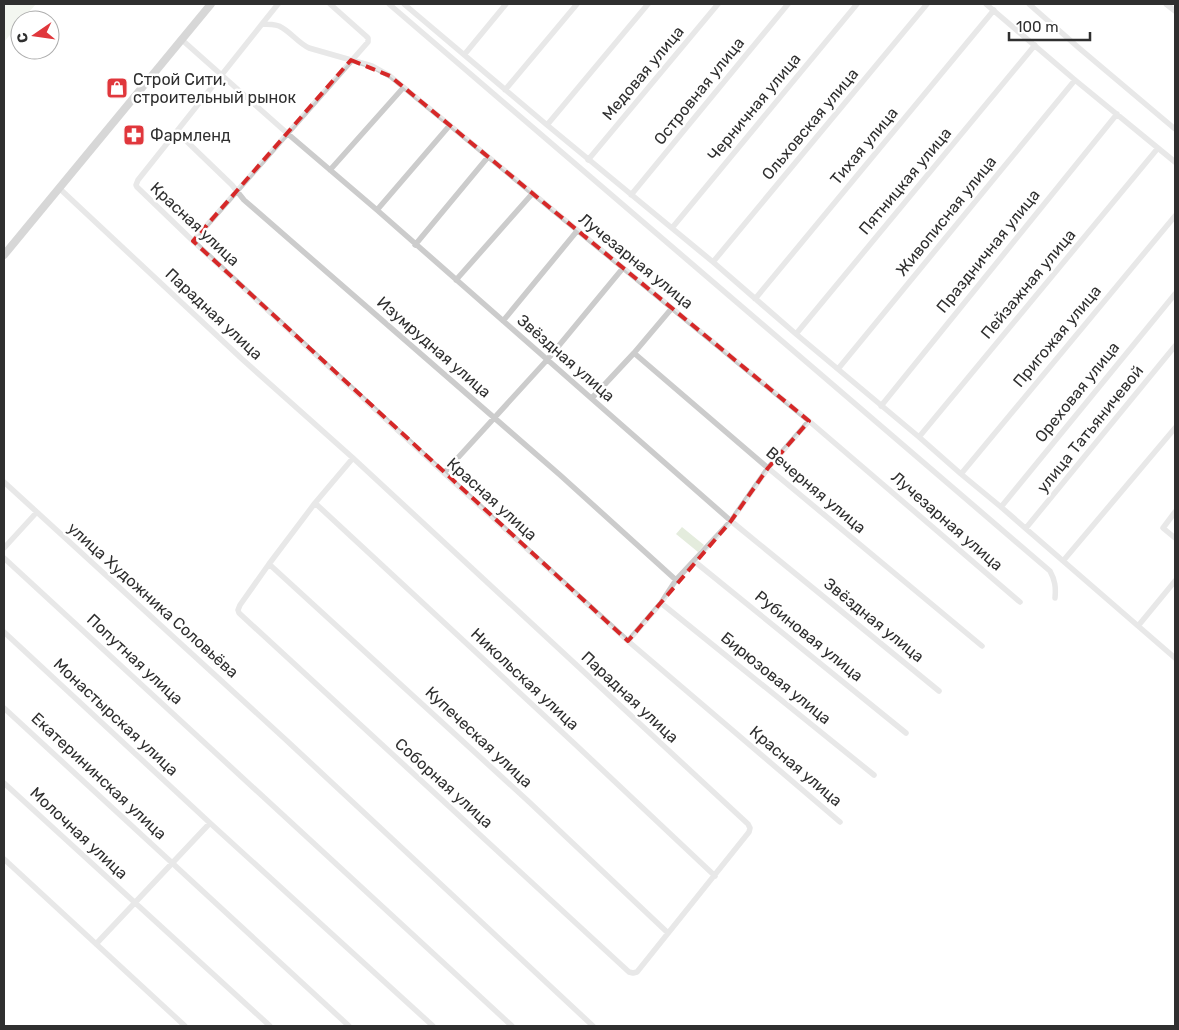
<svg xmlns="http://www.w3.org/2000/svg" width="1179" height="1030" viewBox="0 0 1179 1030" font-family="Rubik,sans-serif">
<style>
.green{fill:#e4ecdd}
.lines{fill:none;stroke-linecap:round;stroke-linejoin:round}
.minor{stroke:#ccc;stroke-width:5.5}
.major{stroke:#a7a7a7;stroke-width:8}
.marked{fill:none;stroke:#d62828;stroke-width:4;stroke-dasharray:10 6;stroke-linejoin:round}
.labels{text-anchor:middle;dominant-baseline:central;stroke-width:5;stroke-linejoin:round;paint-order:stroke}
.street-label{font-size:16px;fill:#2f2f2f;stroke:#fff}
.poi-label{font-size:16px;fill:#2f2f2f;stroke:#fff;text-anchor:start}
</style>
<rect width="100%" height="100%" fill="#fff"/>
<path class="green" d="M4 4H36L22 20H20V23L4 42Z
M682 527 704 545 698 552 676 534Z"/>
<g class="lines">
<path class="minor" d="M389 4 1050 571C1055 580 1056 587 1055 598
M404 4 547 125 713 262 796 334 919 437 961 474 1001 507 1175 658
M986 4 1075 80 1175 162
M1029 4 1079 48 1175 129
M1166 4 1175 11
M262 24 278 4
M181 39 288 134 377 210 731 521 939 691
M464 55 506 4
M505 90 577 4
M547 125 648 4
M177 132 232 185 244 200 560 475 676 580
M588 160 718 4
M330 170 403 88
M59 188 242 359 353 458 748 824 750 828 749 832 637 972 633 973 629 972 239 613 238 610 240 605 269 564 315 503 353 458
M631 195 788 4
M377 210 450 125
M672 228 857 4
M193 241 368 42V38L366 36 330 4
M415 245 488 157
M713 262 927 4
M456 280 532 194
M755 299 994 10
M503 321 577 231
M796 334 1035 45
M634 353 768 468 982 646
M838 369 1075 80
M592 398 634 353 672 308
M881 406 1117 114
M919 437 1158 148
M444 473 547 360 623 268
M961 474 1175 216
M4 482 285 739 593 1026
M315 503 577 746 715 876
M1001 507 1175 294
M1175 512 1163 528 1175 538
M1026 528 1175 346
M4 548 36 513
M4 558 512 1026
M694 561 906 733
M1063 561 1175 428
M269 564 527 800 668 933
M661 603 874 775
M1138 626 1175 581
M4 632 210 823 433 1026
M628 641 661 603 676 580 731 521 768 468 809 421
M4 708 349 1026
M4 783 270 1026
M840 822 628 641 444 473 193 241 137 187 136 185 138 180 262 24C268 24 273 24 279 26 290 31 298 43 309 48L372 66 390 76 809 421 1020 602
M4 859 185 1026
M96 944 210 823"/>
<path class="major" d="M4 255 211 4"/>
</g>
<path d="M0 0H1179V1030H0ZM351 60 390 76 809 421 768 468 731 521 628 641 193 241Z" fill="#fff" fill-opacity=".55" fill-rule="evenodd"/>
<path class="marked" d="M351 60 390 76 809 421 768 468 731 521 628 641 193 241Z"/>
<defs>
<g id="shop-square" transform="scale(1.125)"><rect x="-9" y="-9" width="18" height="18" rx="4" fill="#e0373c" stroke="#fff"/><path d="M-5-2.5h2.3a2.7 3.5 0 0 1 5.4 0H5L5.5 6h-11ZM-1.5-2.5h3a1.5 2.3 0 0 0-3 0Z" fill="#fff"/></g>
<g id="pharmacy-square" transform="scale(1.125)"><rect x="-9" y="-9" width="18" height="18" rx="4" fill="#e0373c" stroke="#fff"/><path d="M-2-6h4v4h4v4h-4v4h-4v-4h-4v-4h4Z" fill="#fff"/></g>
</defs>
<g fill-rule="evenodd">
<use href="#shop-square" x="117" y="88"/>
<use href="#pharmacy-square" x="134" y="135"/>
</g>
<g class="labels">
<g class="street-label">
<text transform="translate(643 73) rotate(-50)">Медовая улица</text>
<text transform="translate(699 91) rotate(-51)">Островная улица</text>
<text transform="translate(754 107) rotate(-50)">Черничная улица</text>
<text transform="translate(810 124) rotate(-50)">Ольховская улица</text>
<text transform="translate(864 146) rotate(-50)">Тихая улица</text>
<text transform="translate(905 181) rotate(-50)">Пятницкая улица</text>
<text transform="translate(946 216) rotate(-51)">Живописная улица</text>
<text transform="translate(195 224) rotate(43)">Красная улица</text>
<text transform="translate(988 251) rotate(-51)">Праздничная улица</text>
<text transform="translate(636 261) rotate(39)">Лучезарная улица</text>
<text transform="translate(1028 284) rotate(-50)">Пейзажная улица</text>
<text transform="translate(214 314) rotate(43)">Парадная улица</text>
<text transform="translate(1057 336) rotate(-50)">Пригожая улица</text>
<text transform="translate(434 347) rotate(41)">Изумрудная улица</text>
<text transform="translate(566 358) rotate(41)">Звёздная улица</text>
<text transform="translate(1077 392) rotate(-51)">Ореховая улица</text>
<text transform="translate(1090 429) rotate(-51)">улица Татьяничевой</text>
<text transform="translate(816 490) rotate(40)">Вечерняя улица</text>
<text transform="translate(492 499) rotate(42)">Красная улица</text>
<text transform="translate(947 521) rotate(41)">Лучезарная улица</text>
<text transform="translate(153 600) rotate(42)">улица Художника Соловьёва</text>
<text transform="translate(874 620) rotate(39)">Звёздная улица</text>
<text transform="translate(809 636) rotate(39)">Рубиновая улица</text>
<text transform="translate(135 659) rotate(43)">Попутная улица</text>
<text transform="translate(776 678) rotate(39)">Бирюзовая улица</text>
<text transform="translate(525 679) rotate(43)">Никольская улица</text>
<text transform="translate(630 697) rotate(43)">Парадная улица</text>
<text transform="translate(116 717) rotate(43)">Монастырская улица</text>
<text transform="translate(479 737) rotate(43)">Купеческая улица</text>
<text transform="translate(796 766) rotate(40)">Красная улица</text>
<text transform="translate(99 776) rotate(43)">Екатерининская улица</text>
<text transform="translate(444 783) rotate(42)">Соборная улица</text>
<text transform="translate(79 833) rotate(43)">Молочная улица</text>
</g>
<g class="poi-label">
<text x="133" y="79">Строй Сити,<tspan x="133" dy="18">строительный рынок</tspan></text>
<text x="150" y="135">Фармленд</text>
</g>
</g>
<rect width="1179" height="1030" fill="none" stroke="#2f2f2f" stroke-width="10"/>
<g transform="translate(35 35) rotate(257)"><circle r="24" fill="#ffffff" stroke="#acacac"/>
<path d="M0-4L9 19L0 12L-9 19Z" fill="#e0373c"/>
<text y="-8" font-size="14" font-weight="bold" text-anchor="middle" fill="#2f2f2f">С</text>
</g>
<path d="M1009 32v8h81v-8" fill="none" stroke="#2f2f2f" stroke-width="2.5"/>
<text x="1016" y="32" font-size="15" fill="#2f2f2f" stroke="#ffffff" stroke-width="4" paint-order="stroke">100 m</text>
</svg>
